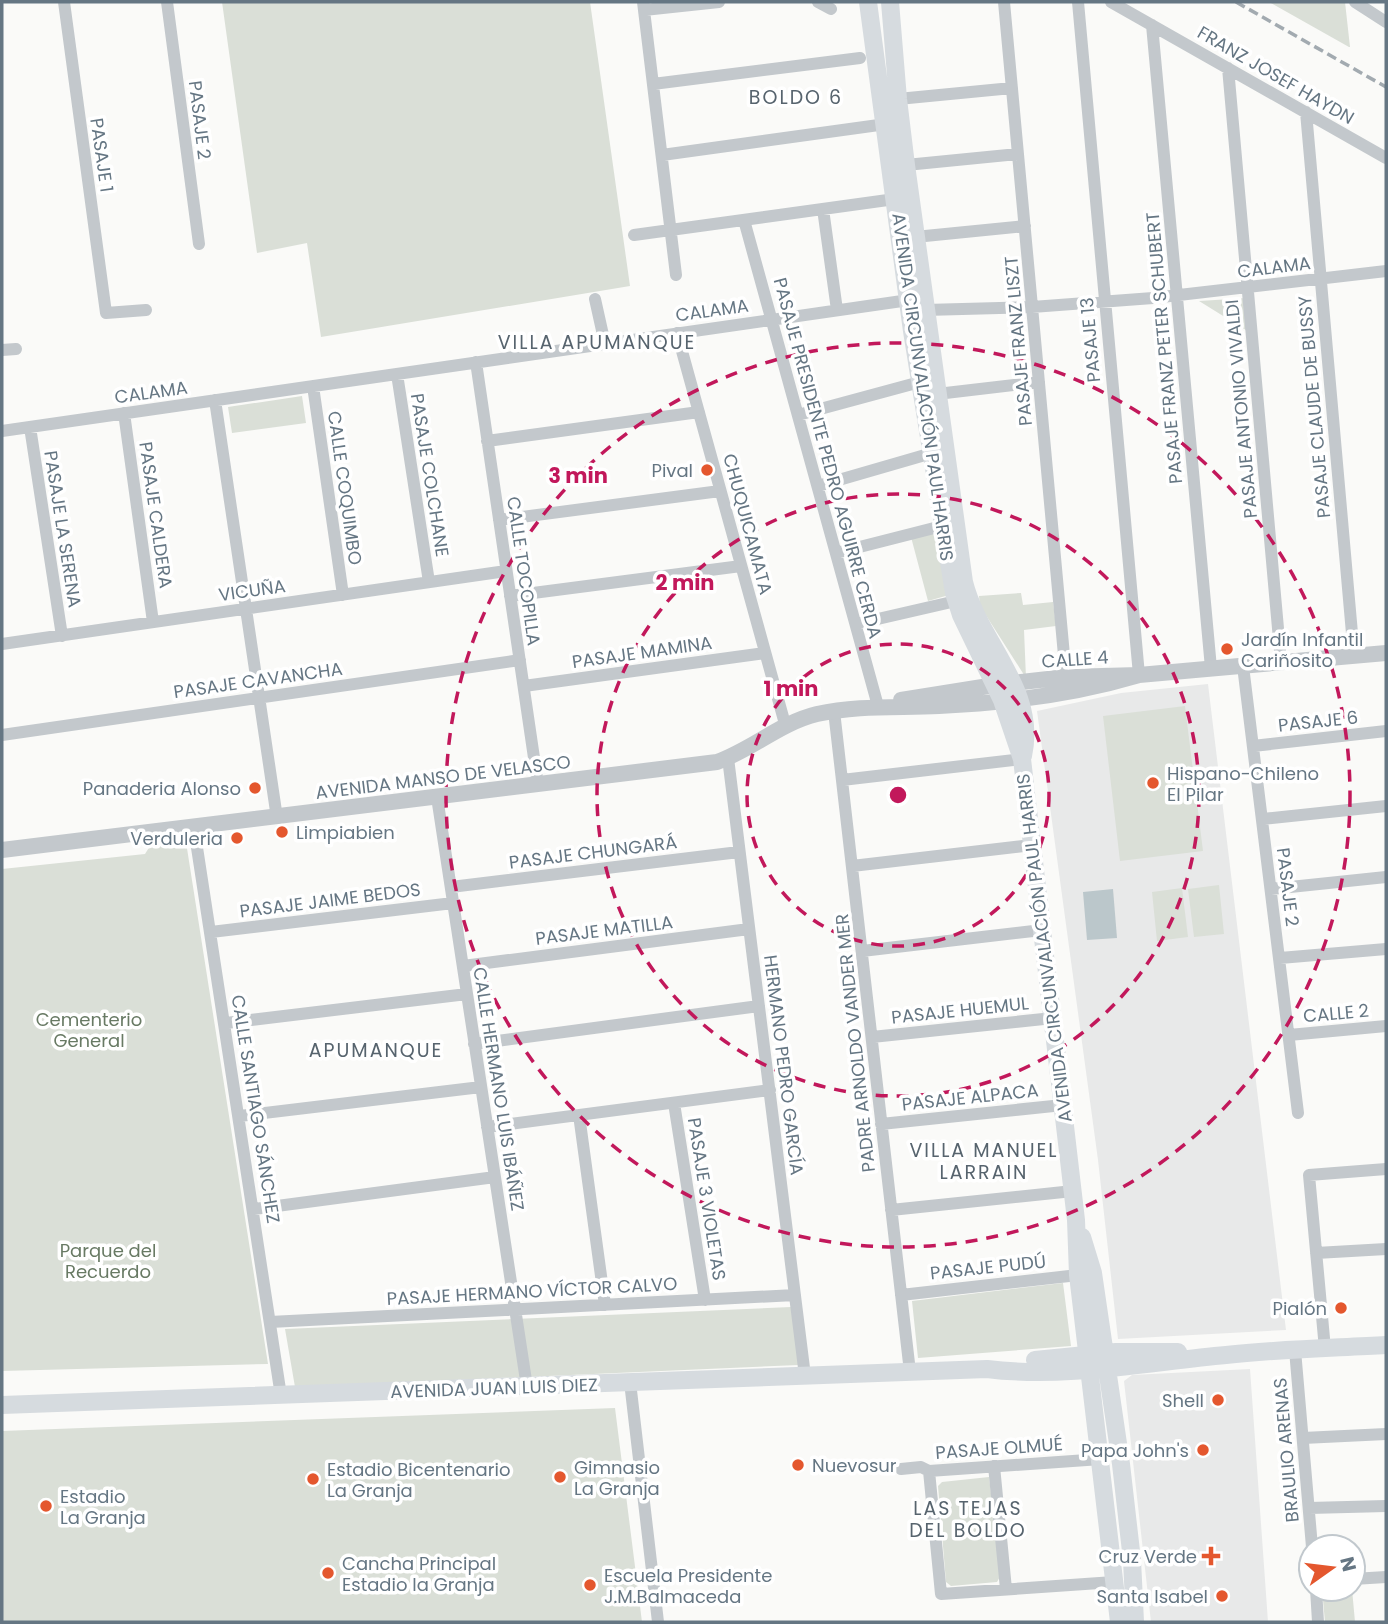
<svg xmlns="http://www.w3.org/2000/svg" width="1388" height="1624" viewBox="0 0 1388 1624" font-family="Poppins,sans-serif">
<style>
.built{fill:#e8e9e9}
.green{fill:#dadfd7}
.water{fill:#bbc7cb}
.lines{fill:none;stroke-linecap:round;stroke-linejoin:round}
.minor{stroke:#c3c8cc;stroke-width:12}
.tertiary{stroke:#c3c8cc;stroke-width:16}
.secondary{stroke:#d6dbdf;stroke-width:18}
.rail{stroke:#a2aab0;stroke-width:3.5;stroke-dasharray:10 5;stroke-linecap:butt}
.ring{fill:none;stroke:#c2185b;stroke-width:3.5;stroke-dasharray:12 9}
.poi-dot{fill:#e4572e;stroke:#fff;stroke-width:2.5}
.labels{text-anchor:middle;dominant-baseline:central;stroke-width:7;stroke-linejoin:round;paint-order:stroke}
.street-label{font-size:18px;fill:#657683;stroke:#fff}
.poi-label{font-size:18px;fill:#657683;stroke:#fff;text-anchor:start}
.park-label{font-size:18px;fill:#687a64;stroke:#fff}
.neighbourhood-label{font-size:19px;letter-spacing:2px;fill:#57646e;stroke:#fff}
.centre{fill:#c2185b;stroke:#fff;stroke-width:3.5}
.ring-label{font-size:21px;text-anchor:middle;font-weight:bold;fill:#c2185b;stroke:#fff;stroke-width:7;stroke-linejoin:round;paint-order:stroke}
</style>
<rect width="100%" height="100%" fill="#fafaf8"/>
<path class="built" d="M1208 684 1286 1330 1118 1339 1098 1160 1037 711 1121 693Z
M1250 1369 1268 1622H1151L1124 1381 1132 1375Z"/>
<path class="green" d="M222 2H590L630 286 321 337 307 243 257 253Z
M1269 2H1345L1350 47H1349Z
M1247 298 1249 332 1199 301Z
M302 396 306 423 232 433 228 407Z
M939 530 949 595 928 601 911 537Z
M1021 593 1023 605 1053 602 1056 626 1024 630 1026 678 980 606 979 596Z
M1185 706 1203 851 1120 861 1103 716Z
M186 842 268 1364 2 1371V869L145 854 150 846Z
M1219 885 1224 934 1194 937 1188 889Z
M1182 888 1188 937 1157 941 1152 892Z
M1063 1283 1071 1346 918 1358 912 1301Z
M791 1307 799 1365 295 1387 285 1329Z
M615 1408 642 1622H2V1431Z
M989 1477 1001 1575 997 1582 951 1586 946 1582 938 1486 942 1482Z
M1322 1589H1352L1355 1622H1325Z"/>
<path class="water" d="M1113 889 1117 938 1087 940 1083 892Z"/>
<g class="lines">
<path class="minor" d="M64 2 106 313 146 310
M167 2 199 244
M643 2 676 275
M818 2 831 9
M1004 2 1066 677
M1078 2 1139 675
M1111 2 1386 158
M1355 2 1386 22
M644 10 719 2
M1152 25 1211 668
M1228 68 1281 662
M653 84 860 58
M898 99 1012 88
M1306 112 1354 656
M662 155 886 124
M906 165 1018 154
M823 209 837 310
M744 220 878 706
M634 235 895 199
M915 237 1025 226
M595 299 605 344
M677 333 785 724
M2 350 16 349
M476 362 538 785
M397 374 429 582
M313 386 343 595
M937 394 1039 382
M215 400 277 818
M124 413 153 622
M798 415 920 382
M30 427 62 636
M2 431 909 300 925 310 1032 307 1153 298 1386 271
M487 441 699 412
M818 486 932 453
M499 520 720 491
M836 553 942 526
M510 596 741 566
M856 624 956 601
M2 644 506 571
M1243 666 1298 1113
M524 686 765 653
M834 711 910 1372
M2 735 520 660
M1253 746 1386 731
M728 758 805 1376
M842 780 1022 759
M437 797 527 1387
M1262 819 1386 806
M194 828 281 1396
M852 866 1032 845
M451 887 739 852
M1271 889 1386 877
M211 932 453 903
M862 951 1042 930
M1280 958 1386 949
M463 966 749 929
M226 1023 467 994
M1289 1035 1386 1026
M872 1037 1053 1018
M474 1044 759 1006
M674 1103 705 1300
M579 1115 605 1305
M240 1116 481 1087
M881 1124 1063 1105
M487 1127 770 1090
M254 1209 495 1177
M891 1210 1073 1191
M1316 1253 1386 1249
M901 1295 1078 1275
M270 1322 795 1295
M1325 1349 1309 1175 1386 1169
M1295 1350 1312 1547
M630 1382 658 1622
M1303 1438 1386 1434
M994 1466 1006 1589
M901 1469 921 1467 929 1471 1101 1459
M929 1471 941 1594 1114 1582
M1309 1508 1386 1506
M1353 1579 1386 1577
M1316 1589 1318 1622"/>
<path class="tertiary" d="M901 700 995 685 1066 677 1139 675 1386 653
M2 850 717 762C753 749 780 723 817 714 858 705 898 708 939 706 1006 703 1075 694 1139 675"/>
<path class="secondary" d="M868 2 912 331 954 593 961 615 1002 700 1022 759 1076 1220 1078 1275 1119 1622
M890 2 898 99 906 165 964 582C979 643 1038 689 1023 756
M1082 1237 1093 1273 1121 1464 1132 1560 1135 1622
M1035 1360 1116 1352H1178
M2 1405 987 1369C1064 1379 1149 1362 1226 1355 1279 1349 1333 1348 1386 1345"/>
<path class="rail" d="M1236 2 1386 87"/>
</g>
<g class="ring">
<circle cx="898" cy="795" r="151"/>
<circle cx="898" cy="795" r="301"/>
<circle cx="898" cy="795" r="452"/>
</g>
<g class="poi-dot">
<circle cx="707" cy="470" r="7"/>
<circle cx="1227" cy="649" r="7"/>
<circle cx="1153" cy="783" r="7"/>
<circle cx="255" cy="788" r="7"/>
<circle cx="282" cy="832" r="7"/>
<circle cx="237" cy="838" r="7"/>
<circle cx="1341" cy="1308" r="7"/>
<circle cx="1218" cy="1400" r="7"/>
<circle cx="1203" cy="1450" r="7"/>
<circle cx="798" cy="1465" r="7"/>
<circle cx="560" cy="1477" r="7"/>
<circle cx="313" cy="1479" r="7"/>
<circle cx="46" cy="1506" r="7"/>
<path d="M1207.5 1545.5h7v7h7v7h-7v7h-7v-7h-7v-7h7z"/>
<circle cx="328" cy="1573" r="7"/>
<circle cx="590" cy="1585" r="7"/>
<circle cx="1222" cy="1596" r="7"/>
</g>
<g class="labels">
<g class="street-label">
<text transform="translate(1276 75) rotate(30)">FRANZ JOSEF HAYDN</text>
<text transform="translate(200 120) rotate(83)">PASAJE 2</text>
<text transform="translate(102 155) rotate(82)">PASAJE 1</text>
<text transform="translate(1274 267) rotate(-7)">CALAMA</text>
<text transform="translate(712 310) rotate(-8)">CALAMA</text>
<text transform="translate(1090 340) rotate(-95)">PASAJE 13</text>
<text transform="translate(1018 341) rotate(-95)">PASAJE FRANZ LISZT</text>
<text transform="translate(1164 348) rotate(-95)">PASAJE FRANZ PETER SCHUBERT</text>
<text transform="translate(923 387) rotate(82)">AVENIDA CIRCUNVALACIÓN PAUL HARRIS</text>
<text transform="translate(151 392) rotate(-8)">CALAMA</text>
<text transform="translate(1314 407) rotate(-95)">PASAJE CLAUDE DE BUSSY</text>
<text transform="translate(1241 409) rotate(-95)">PASAJE ANTONIO VIVALDI</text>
<text transform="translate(828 458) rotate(75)">PASAJE PRESIDENTE PEDRO AGUIRRE CERDA</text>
<text transform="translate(430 475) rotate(81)">PASAJE COLCHANE</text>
<text transform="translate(345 488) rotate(82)">CALLE COQUIMBO</text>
<text transform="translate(156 515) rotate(82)">PASAJE CALDERA</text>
<text transform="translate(748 524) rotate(75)">CHUQUICAMATA</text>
<text transform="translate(63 529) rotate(81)">PASAJE LA SERENA</text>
<text transform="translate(524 571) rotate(82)">CALLE TOCOPILLA</text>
<text transform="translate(252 590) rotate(-8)">VICUÑA</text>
<text transform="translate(642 652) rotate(-8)">PASAJE MAMINA</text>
<text transform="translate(1075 659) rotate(-4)">CALLE 4</text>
<text transform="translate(258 680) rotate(-8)">PASAJE CAVANCHA</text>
<text transform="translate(1318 721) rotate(-6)">PASAJE 6</text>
<text transform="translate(443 777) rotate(-7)">AVENIDA MANSO DE VELASCO</text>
<text transform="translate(593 852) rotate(-7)">PASAJE CHUNGARÁ</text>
<text transform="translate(1288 887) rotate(83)">PASAJE 2</text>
<text transform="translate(330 900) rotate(-7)">PASAJE JAIME BEDOS</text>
<text transform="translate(604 930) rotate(-7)">PASAJE MATILLA</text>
<text transform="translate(1044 948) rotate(-97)">AVENIDA CIRCUNVALACIÓN PAUL HARRIS</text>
<text transform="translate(960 1010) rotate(-6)">PASAJE HUEMUL</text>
<text transform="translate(1336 1013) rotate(-5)">CALLE 2</text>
<text transform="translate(855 1043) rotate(-96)">PADRE ARNOLDO VANDER MER</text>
<text transform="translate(784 1065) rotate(83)">HERMANO PEDRO GARCÍA</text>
<text transform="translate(499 1089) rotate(81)">CALLE HERMANO LUIS IBÁÑEZ</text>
<text transform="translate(970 1097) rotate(-6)">PASAJE ALPACA</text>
<text transform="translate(256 1109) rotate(81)">CALLE SANTIAGO SÁNCHEZ</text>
<text transform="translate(707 1199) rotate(81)">PASAJE 3 VIOLETAS</text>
<text transform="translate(988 1267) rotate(-6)">PASAJE PUDÚ</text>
<text transform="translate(532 1291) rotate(-3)">PASAJE HERMANO VÍCTOR CALVO</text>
<text transform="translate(494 1388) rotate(-2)">AVENIDA JUAN LUIS DIEZ</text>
<text transform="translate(999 1448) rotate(-4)">PASAJE OLMUÉ</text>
<text transform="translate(1286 1450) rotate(-95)">BRAULIO ARENAS</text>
</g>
<g class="poi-label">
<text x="693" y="470" text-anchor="end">Pival</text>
<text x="1241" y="639">Jardín Infantil<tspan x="1241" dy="21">Cariñosito</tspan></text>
<text x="1167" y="773">Hispano-Chileno<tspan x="1167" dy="21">El Pilar</tspan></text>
<text x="241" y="788" text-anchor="end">Panaderia Alonso</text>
<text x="296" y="832">Limpiabien</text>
<text x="223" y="838" text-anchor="end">Verduleria</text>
<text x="1327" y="1308" text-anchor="end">Pialón</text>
<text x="1204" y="1400" text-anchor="end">Shell</text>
<text x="1189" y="1450" text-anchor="end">Papa John's</text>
<text x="812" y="1465">Nuevosur</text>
<text x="574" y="1467">Gimnasio<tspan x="574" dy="21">La Granja</tspan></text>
<text x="327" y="1469">Estadio Bicentenario<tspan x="327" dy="21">La Granja</tspan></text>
<text x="60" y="1496">Estadio<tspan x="60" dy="21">La Granja</tspan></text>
<text x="1197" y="1556" text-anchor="end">Cruz Verde</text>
<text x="342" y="1563">Cancha Principal<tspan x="342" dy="21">Estadio la Granja</tspan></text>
<text x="604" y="1575">Escuela Presidente<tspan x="604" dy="21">J.M.Balmaceda</tspan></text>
<text x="1208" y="1596" text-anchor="end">Santa Isabel</text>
</g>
<g class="park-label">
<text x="89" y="1019">Cementerio<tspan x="89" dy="21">General</tspan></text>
<text x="108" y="1250">Parque del<tspan x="108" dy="21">Recuerdo</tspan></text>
</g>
<g class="neighbourhood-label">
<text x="796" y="97">BOLDO 6</text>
<text x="597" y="342">VILLA APUMANQUE</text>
<text x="376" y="1050">APUMANQUE</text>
<text x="984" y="1150">VILLA MANUEL<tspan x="984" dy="22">LARRAIN</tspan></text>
<text x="968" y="1508">LAS TEJAS<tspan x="968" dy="22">DEL BOLDO</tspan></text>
</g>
</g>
<circle cx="898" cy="795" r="10" class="centre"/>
<g class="ring-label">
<text x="578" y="483">3 min</text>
<text x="685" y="590">2 min</text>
<text x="791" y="696">1 min</text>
</g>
<rect width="1388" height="1624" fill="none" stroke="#657683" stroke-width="7"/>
<g transform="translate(1332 1568) rotate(76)"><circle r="33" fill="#ffffff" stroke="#c1c8cd" stroke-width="2"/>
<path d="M0-5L12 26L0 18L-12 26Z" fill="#e4572e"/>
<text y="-10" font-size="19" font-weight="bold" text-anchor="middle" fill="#657683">N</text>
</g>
</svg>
